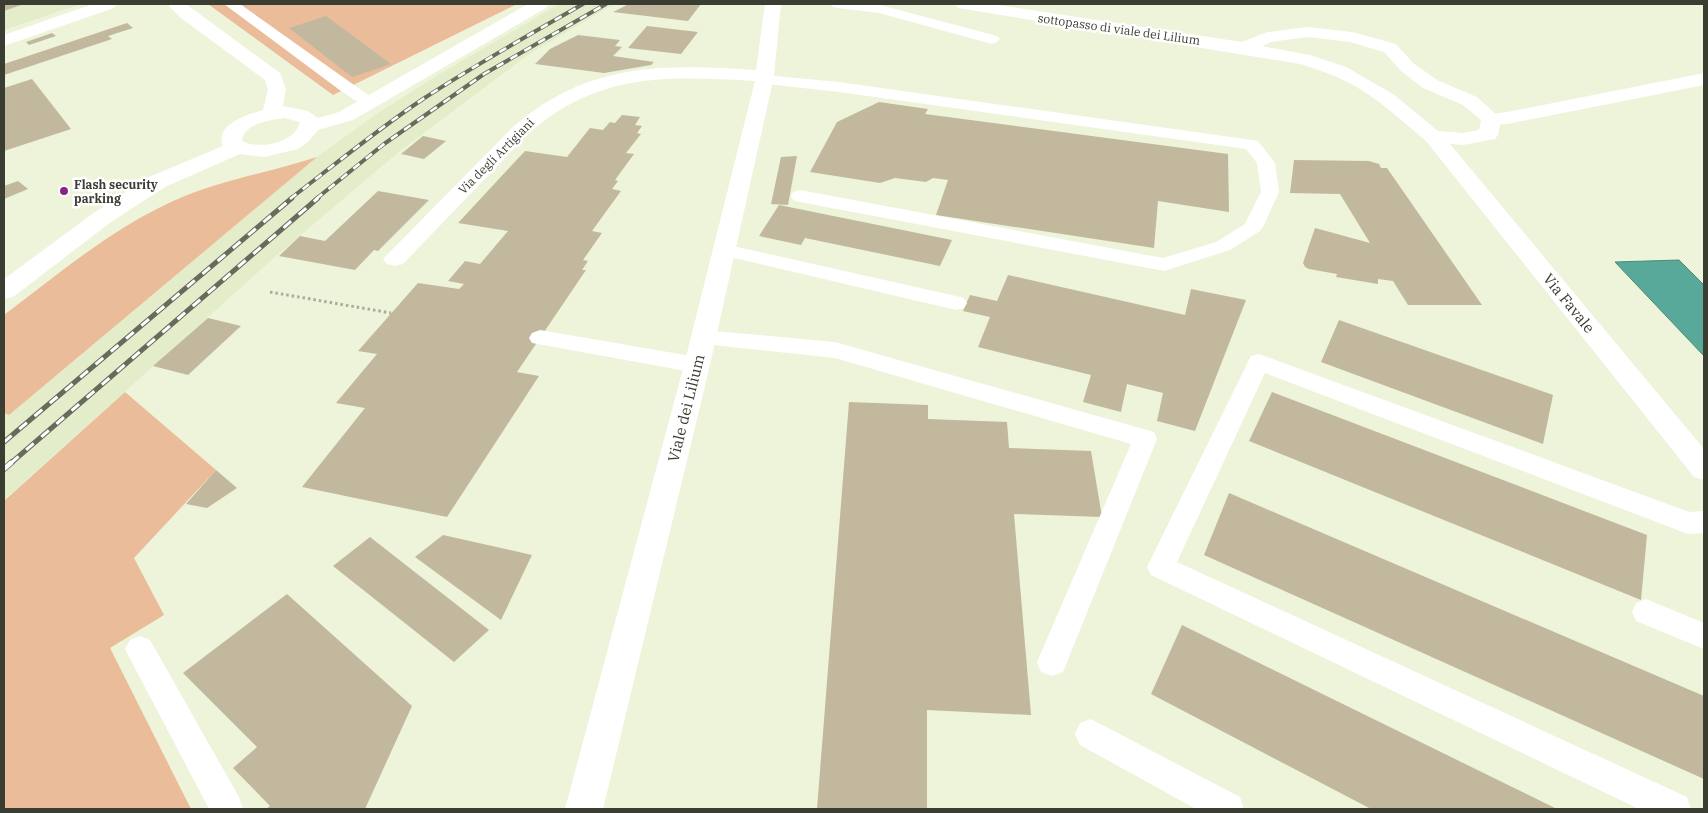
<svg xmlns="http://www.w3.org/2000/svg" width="1708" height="813" viewBox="0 0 1708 813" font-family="'IBM Plex Serif',serif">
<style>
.built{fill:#e4edca}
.green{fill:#eabc99}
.water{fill:#58a999;stroke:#4f897a}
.building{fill:#c2b89e}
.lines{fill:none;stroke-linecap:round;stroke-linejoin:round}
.path{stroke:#a9ae99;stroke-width:3;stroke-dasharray:2.5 3;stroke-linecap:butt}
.lane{fill:#fff;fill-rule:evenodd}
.street{fill:#fff;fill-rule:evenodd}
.secondary{fill:#fff;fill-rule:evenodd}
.rail-far2-casing{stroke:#676b5c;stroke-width:4}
.rail-far1-casing{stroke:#676b5c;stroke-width:5}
.rail-casing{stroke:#676b5c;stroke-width:6}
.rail-far2{stroke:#fff;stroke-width:2.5;stroke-dasharray:8;stroke-linecap:butt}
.rail-far1{stroke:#fff;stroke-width:3;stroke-dasharray:10;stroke-linecap:butt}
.rail{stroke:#fff;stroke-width:4.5;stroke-dasharray:14;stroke-linecap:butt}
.poi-dot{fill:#892289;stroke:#fff;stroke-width:2}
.labels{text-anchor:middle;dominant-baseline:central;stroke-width:5;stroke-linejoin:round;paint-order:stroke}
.far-street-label{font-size:12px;fill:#3a3d32;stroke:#fff}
.far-poi-label{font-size:12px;font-weight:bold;fill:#3a3d32;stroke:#fff;text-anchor:start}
.street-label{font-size:15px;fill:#3a3d32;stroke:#fff}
</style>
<rect width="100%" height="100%" fill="#edf4d9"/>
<path class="built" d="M4 4H81L4 30Z
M559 4H614L528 55 400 151 276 256 4 500V413L9 415 317 157 378 113 438 75Z"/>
<path class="green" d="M208 4H517L333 95Z
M317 157 9 415 4 413V315C57 275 110 230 171 202 218 180 269 173 317 157Z
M125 392 216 470 134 558 164 615 110 648 191 809H4V501Z"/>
<path class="water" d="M1679 260 1704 285V356L1615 262Z"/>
<path class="building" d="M4 4H24L4 11Z
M629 4H701L688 21 613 12Z
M326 16 391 64 352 77 289 28Z
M127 23 133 28 108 36 112 39 4 75V64Z
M647 26 698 32 681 54 628 48Z
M52 33 56 36 29 45 26 42Z
M578 35 620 40 615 46 622 47 613 56 654 62 651 65 604 73 535 64 550 49Z
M32 79 71 129 4 151V88Z
M879 102 928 109 925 114 1228 154 1229 212 1158 201 1154 248 936 215 948 180 933 178 926 182 895 178 880 183 810 172 837 122Z
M622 115 640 117 635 125 642 126 637 133 641 134 626 153 634 154 615 180 618 181 612 189 621 191 592 231 602 233 583 260 588 261 582 270H586L517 372 539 376 447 517 302 487 365 408 336 403 377 354 358 351 418 283 459 289 464 284 448 281 465 261 480 264 508 231 458 223 525 151 567 157 590 128 603 130 610 122 615 123Z
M423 136 446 141 424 159 401 154Z
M797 156 788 205 771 204 781 157Z
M1294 160 1369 161 1379 164 1381 168H1387L1482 305H1408L1393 281 1378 279V284L1336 277 1337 274 1309 269 1305 267 1303 263 1315 228 1370 243 1340 194 1290 193Z
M18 181 28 189 4 199V186Z
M378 191 429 200 378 251 374 250 355 270 279 256 300 236 325 241Z
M779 205 952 240 940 266 805 238 801 245 759 236Z
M1008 275 1185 315 1191 289 1246 300 1195 431 1157 421 1163 393 1127 384 1121 412 1083 402 1091 375 978 347 990 317 963 311 970 295 997 301Z
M208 318 241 326 188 375 153 366Z
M1339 320 1553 395 1543 444 1321 362Z
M1272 392 1647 535 1641 600 1249 441Z
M849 402 928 405V419L1007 422 1009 448 1091 451 1102 517 1014 514 1031 715 927 710V809H817Z
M216 470 237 488 207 508 186 504Z
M1229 493 1704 696V779L1204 555Z
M443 535 532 555 501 620 415 557Z
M370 537 489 630 454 662 333 566Z
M287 594 412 706 365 809H266L270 806 233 768 257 747 183 673Z
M1182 625 1557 809H1371L1151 694Z"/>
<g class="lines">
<path class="path" d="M270 292 391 313"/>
<path class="lane" d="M224 4H240L378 102 376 106H364L341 91Z
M831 4 880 5 997 36 1000 39 997 42 992 44 879 13 838 8 833 7Z
M764 75 839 82 1252 140 1258 141 1275 163 1279 192 1263 227 1260 231 1230 250 1164 271 800 202 793 200 791 196 793 192 800 190 1163 258 1216 242 1245 224 1261 192 1257 163 1246 149 839 92 758 83 756 80 758 77Z
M724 244 956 296 964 298 967 303 964 308 956 310 717 254 714 250 717 246Z
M540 330 697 357 705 359 708 365 705 371 697 373 532 343 529 338 532 333Z
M703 330 835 342 1154 432 1157 439 1063 672 1052 676 1041 672 1037 662 1131 444 835 358 695 343 692 338 695 333Z
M1259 354 1689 512 1704 511V533L1688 534 1265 373 1177 562 1687 797 1691 809H1639L1151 575 1147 567 1248 362 1251 356Z
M1646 599 1704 623V649L1636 621 1632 612 1636 603Z
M140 636 150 640 239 797 243 809H209L125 649 130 640Z
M1091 719 1240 797 1244 809H1196L1080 745 1075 734 1080 723Z"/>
<path class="street" d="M93 4H116L114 8 4 46V35Z
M170 4H186L280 73 286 89 283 106 308 111 318 118 339 112 528 4H548L546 8 353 120 318 130 308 142 298 149 265 157 240 154 165 187 111 222 13 297 4 299V279L95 212 149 177 223 146C214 125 248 114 263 110L268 89 265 80 181 18 169 6ZM284 118 300 122C295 143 260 150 242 141 243 124 270 120 284 118Z
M765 4H781L774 76 710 365 603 809H565L684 365 755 81C665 76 596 72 526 136L403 264 395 266 387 264 383 259 512 128C586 62 664 64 756 70Z
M1704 73V85L1507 124 1491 125 1484 123 1481 119 1484 115 1507 112Z"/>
<path class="secondary" d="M956 4H991L1242 42 1267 32 1308 27 1352 32 1396 44 1413 63 1437 80 1477 97 1501 119 1498 135 1495 139 1463 145 1450 144 1704 449V480L1694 477 1426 141C1403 122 1381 101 1355 86 1337 76 1319 70 1300 64L964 9 958 8ZM1308 37 1350 42 1384 52 1401 71 1423 88 1463 105 1481 120 1479 130 1463 133 1438 131 1393 94 1346 67 1310 55 1262 46 1271 42Z"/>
<g class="rail-far2-casing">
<path id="rail-far2" d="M290 199C334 165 377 130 423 99 475 65 529 35 583 4
M316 199 384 144 484 74 606 4"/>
</g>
<g class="rail-far1-casing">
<path id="rail-far1" d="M4 442 292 198
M11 463 318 198"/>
</g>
<g class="rail-casing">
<path id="rail" d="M4 469 12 462"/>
</g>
<use href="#rail-far2" class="rail-far2"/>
<use href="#rail-far1" class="rail-far1"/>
<use href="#rail" class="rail"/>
</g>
<circle class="poi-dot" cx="64" cy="191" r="5"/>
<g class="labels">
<g class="far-street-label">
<text transform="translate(1119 29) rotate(8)">sottopasso di viale dei Lilium</text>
<text transform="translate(496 156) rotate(-45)">Via degli Artigiani</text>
</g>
<g class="far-poi-label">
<text x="74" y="184">Flash security<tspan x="74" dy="14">parking</tspan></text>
</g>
<g class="street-label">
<text transform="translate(1569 303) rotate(51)">Via Favale</text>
<text transform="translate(686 408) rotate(-76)">Viale dei Lilium</text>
</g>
</g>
<rect width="1708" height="813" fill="none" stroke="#3a3d32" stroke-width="10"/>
</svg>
